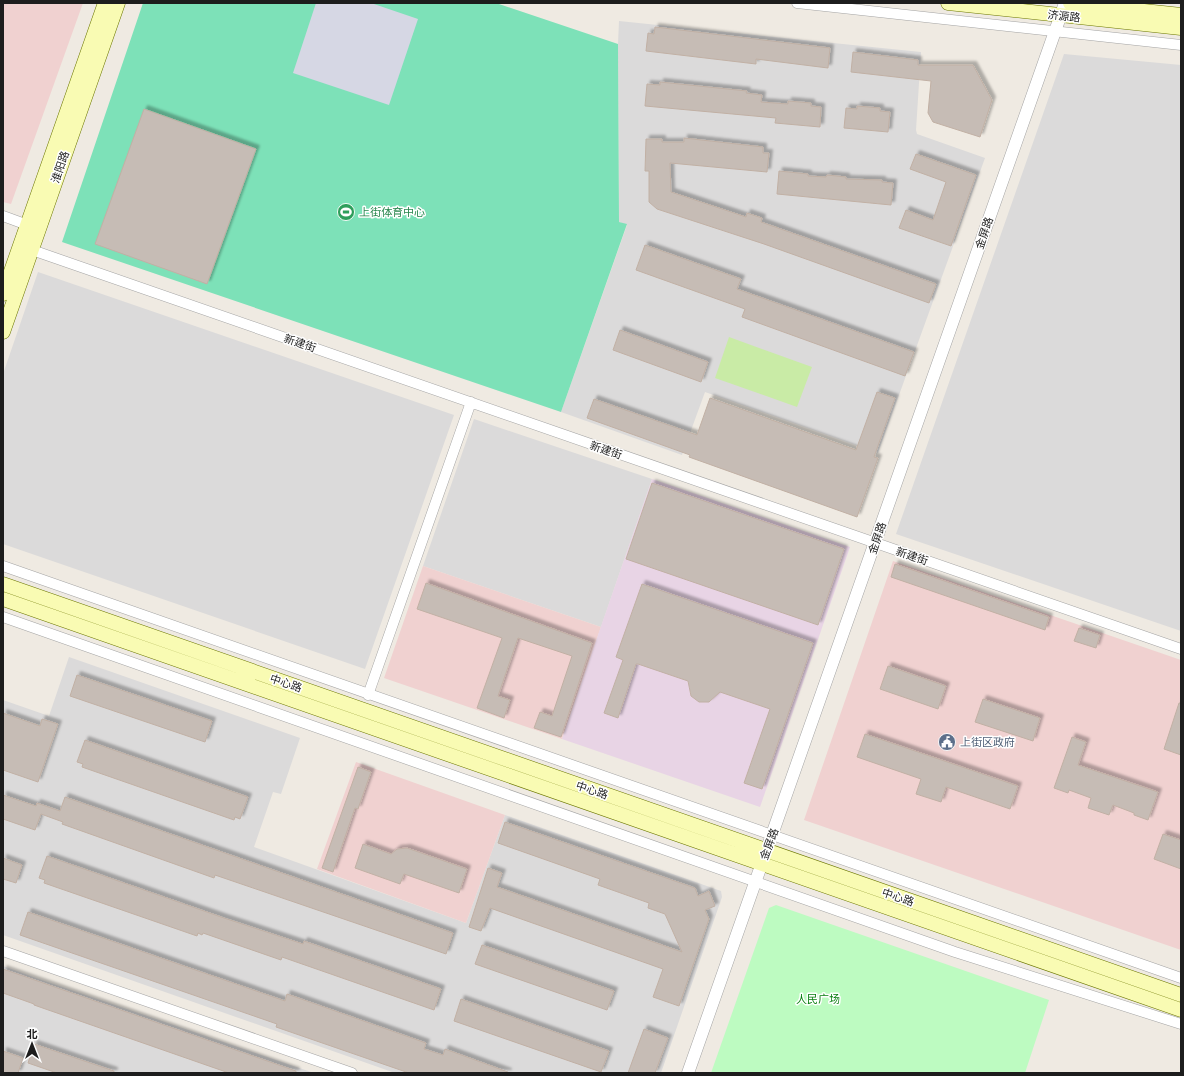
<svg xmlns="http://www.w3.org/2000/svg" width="1184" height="1076" viewBox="0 0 1184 1076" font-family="Poppins,'Noto Sans SC',sans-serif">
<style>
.residential{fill:#dbdada}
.commercial{fill:#f0d1d0}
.industrial{fill:#e8d4e5}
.grass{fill:#c9eba6}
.park{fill:#bdfbc1}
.pitch{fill:#7de1b8}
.plaza{fill:#d6d7e4}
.building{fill:#c6bcb5;stroke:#c1b0a4;filter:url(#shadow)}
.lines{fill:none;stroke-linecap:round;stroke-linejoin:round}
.minor-casing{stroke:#a4a4a4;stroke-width:11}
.tertiary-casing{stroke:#a4a4a4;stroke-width:13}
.secondary-casing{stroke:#6c7701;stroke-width:15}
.minor{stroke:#fff;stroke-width:10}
.tertiary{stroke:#fff;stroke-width:12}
.secondary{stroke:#f9fbb3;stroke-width:14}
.labels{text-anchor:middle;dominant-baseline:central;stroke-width:3;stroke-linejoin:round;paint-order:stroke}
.street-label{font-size:11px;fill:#1d1d1d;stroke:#fff}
.leisure-label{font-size:11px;fill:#27864d;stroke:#fff;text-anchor:start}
.service-label{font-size:11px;fill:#4e5e75;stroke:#fff;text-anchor:start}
.park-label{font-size:11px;fill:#087e0f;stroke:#fff}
</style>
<defs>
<filter id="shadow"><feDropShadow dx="3.5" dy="-3.5" stdDeviation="1" flood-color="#0004"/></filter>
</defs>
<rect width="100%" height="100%" fill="#efeae2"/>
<path class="residential" d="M619 21 921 52 916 130 917 134 985 158 878 453 705 392 682 455 561 412 627 225 619 222 618 44Z
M1064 54 1181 65V631L896 534Z
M38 272 454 415 365 669 3 544V374Z
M474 419 652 479 601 627 423 566Z
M69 657 300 738 281 794 273 792 254 847 466 923 505 815 721 891 722 897 661 1073H395L3 935V700L49 716Z
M3 966 36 978 314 1073H3Z"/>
<path class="commercial" d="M3 3H83L11 204 3 202Z
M893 561 1181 660V950L804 820Z
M423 566 601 627 562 739 384 678Z
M356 762 505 815 466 923 317 869Z"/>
<path class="industrial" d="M652 479 850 547 760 807 562 739Z"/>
<path class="grass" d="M729 337 812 367 797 407 715 378Z"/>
<path class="park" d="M776 905 1049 1000 1025 1073H711L769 908Z"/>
<path class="pitch" d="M143 3H496L618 44 619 222 627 224 561 412 62 242Z"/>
<path class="plaza" d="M316 3H371L418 19 389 105 293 73Z"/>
<path class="building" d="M655 27 830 48 828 68 756 59V64L646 51 648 33 654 34Z
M853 52 918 60V65H973L992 100 980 137 933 122 928 113 931 81 851 72Z
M660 82 747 91 746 93 762 95 761 102 788 104V101L811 103V106L821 107 820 127 775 123 776 118 645 106 647 84 660 85Z
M857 106 880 108V111L890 112 888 132 844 128 846 108 857 109Z
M144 109 256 149 207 284 95 244Z
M684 138 763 147V153H769L767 172 670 163 671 192 746 217 747 213 762 218 761 222 936 284 929 303 764 244 657 209 649 202V171H645L646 139H662V142H684Z
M916 154 976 175 951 246 899 228 906 210 933 220 946 182 910 169Z
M779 171 808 174V176L826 177 827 175 846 177V179L882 180V182L893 183 891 205 777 194Z
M645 245 741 279 737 289 914 352 905 376 742 317 745 309 636 270Z
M620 330 708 362 701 382 613 350Z
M877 392 895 398 874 457 878 458 857 517 689 457 690 455 587 418 594 399 697 435 710 398 856 450Z
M652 483 844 549 818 625 626 559Z
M895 564 1049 617 1045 630 891 577Z
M426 583 592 643 561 737 534 728 540 712 552 716 572 656 518 638 498 696 510 700 504 718 477 708 502 638 417 609Z
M642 584 813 643 762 789 744 783 770 709 720 692 709 702H699L691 696 688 681 638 664H636L618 718 604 713 623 660 616 657Z
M1079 628 1100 635 1096 648 1074 641Z
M888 666 946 686 938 709 880 689Z
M77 675 212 721 205 742 70 696Z
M983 699 1040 718 1033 741 975 722Z
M1179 703H1181V755L1164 749Z
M3 713 40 726 42 719 58 724 38 782 3 770Z
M865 734 1018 786 1010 809 946 787 941 802 916 794 921 779 857 757Z
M1072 737 1086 742 1078 765 1158 792 1148 820 1134 815V813L1113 805 1109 815 1088 808 1091 798 1069 790 1068 793 1054 788Z
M85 740 248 797 240 819 235 817 234 820 82 767 83 764 77 762Z
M358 767 371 772 358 809 355 808 333 872 322 868Z
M3 795 36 806 37 803 60 811 65 797 453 933 446 954 215 875 214 878 62 824 63 822 41 814 35 830 3 819Z
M505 822 695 888 698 896 709 891 715 906 705 910 709 919 679 1006 653 997 663 969 490 908 481 931 469 927 488 868 502 873 497 887 682 952 665 914 648 908 649 903 598 885 600 879 498 843Z
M1163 834 1181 840V869L1154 859Z
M363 844 391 854 397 849 407 848 467 869 459 893 404 874 400 884 355 868Z
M47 856 224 918 303 944 304 941 441 989 434 1010 282 957 281 960 203 933 202 935 198 933 197 936 44 883 45 880 39 878Z
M3 858 22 865 16 883 3 879Z
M28 912 285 1001 287 994 426 1043 424 1049 443 1055 445 1049 508 1072V1073H409L276 1027 277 1024 20 935Z
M482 945 614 991 607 1010 475 964Z
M3 969 296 1071V1073H229L34 1005V1004L3 993Z
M461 999 609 1051 601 1072 454 1021Z
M644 1029 668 1038 655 1073H628Z
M34 1044 114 1071V1073H57L28 1063Z
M3 1051 23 1058 18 1073H3Z"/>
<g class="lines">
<g class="minor-casing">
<path id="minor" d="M797 3 1181 45
M3 216 33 227
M32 250 1181 649
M3 566 1181 978
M3 617 955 952 1181 1024
M368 695 471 402
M3 951 352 1073"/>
</g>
<g class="tertiary-casing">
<path id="tertiary" d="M688 1073 1065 3"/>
</g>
<g class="secondary-casing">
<path id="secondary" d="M948 3 1181 28
M1070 3 1181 15
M3 294 105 3
M3 332 118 3
M3 584 1181 995
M3 599 1181 1010"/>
</g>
<use href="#minor" class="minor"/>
<use href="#tertiary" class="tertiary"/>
<use href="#secondary" class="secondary"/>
</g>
<defs>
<g id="stadium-disc" transform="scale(0.9)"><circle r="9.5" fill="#2e9e5b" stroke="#fff"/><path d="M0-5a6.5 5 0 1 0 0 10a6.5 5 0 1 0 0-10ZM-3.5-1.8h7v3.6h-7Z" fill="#fff"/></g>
<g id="civic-disc" transform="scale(0.9)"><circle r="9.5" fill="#5c6f8a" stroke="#fff"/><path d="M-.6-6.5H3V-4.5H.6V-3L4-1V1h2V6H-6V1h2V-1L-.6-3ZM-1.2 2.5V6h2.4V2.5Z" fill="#fff"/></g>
</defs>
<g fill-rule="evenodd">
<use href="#stadium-disc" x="346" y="212"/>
<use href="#civic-disc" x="947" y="742"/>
</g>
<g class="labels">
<g class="street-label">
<text transform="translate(1064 16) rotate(6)">济源路</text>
<text transform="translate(60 167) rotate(-71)">淮阳路</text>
<text transform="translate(984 233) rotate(-71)">金屏路</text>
<text transform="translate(300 343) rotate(19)">新建街</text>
<text transform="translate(606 450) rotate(19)">新建街</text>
<text transform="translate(877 538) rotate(-71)">金屏路</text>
<text transform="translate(912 556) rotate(19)">新建街</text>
<text transform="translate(286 683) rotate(19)">中心路</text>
<text transform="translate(592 790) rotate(19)">中心路</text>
<text transform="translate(769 844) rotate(-70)">金屏路</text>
<text transform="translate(898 897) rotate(19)">中心路</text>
</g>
<g class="leisure-label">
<text x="359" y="212">上街体育中心</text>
</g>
<g class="service-label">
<text x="960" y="742">上街区政府</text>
</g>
<g class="park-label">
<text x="818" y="999">人民广场</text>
</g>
</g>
<rect width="1184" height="1076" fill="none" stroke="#1d1d1d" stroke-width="8"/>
<g transform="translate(32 1044)" stroke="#ffffff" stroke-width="3" paint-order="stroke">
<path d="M0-3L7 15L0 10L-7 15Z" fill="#1d1d1d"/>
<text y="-6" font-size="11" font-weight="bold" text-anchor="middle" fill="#1d1d1d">北</text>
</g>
</svg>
